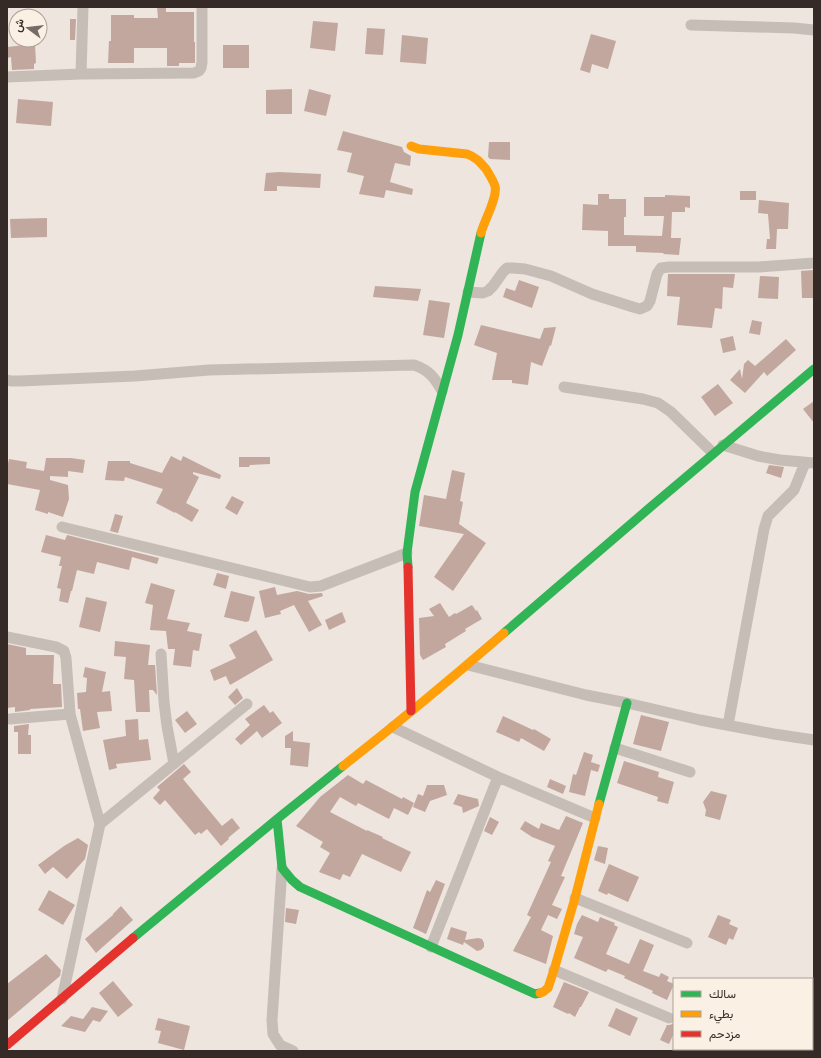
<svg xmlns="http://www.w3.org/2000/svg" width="821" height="1058" viewBox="0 0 821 1058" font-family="'Fira Sans',Vazirmatn,sans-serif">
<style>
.building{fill:#c2a79e}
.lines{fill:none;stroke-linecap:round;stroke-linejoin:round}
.street{stroke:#c6bdb7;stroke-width:11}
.fast{stroke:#30b455;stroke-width:9}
.slow{stroke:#ff9f0a;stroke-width:9}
.jam{stroke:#e5322d;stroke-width:9}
</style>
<rect width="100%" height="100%" fill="#ede5de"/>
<path class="building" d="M157 7H166V12H194V42H195V63H179V66H167V48H134V63H108L109 41H111V15H134V18H158Z
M70 19H76L75 40H70Z
M313 21 338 23 335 51 310 48Z
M367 28 385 29 383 55 365 54Z
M591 34 616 41 608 69 592 64 590 73 580 70Z
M402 35 428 38 426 64 400 62Z
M35 44 36 63 34 64V69L12 70 11 57 7 58V47Z
M223 45H249V68H223Z
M292 89V114H266V90Z
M309 89 331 95 326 116 304 111Z
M18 99 53 102 51 126 16 123Z
M343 131 402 147 404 152 411 156 410 166 395 163 390 182 413 189 412 195 386 190 384 198 359 194 364 176 347 172 352 153 337 150Z
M489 142H510V160L490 159 488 157Z
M279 172 321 174 320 188 277 186V191H264L266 173Z
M740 191H756V200H740Z
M598 194H609V199H626V217H624V235L662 236 664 216H644V197H665V195L690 196V208L685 207V212H672L671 238H681L679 255 663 254 664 253 636 252V246H608V231L582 230 583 204 598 205Z
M759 200 789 203 788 229H777L776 249H766L767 239H770L768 214 758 213Z
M47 218V237L11 238 10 219Z
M814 270V298H802L801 271Z
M668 274H735L733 288 723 287 722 309 715 308 712 328 677 325 680 297 667 296Z
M760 276 779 277 778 299 758 298Z
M519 280 539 287 532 308 503 297 506 288 515 291Z
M375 286 421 289 418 301 373 297Z
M429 300 450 303 444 338 423 335Z
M752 320 762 322 760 335 749 333Z
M481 325 540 339 544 328 556 327 551 346 550 345 542 366 531 362 528 385 512 383V380H492L497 353 474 345Z
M733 336 736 350 723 353 720 339Z
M786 339 796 350 767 376 764 372 745 393 730 380 740 369 742 379 744 364 748 360 755 366Z
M718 384 733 403 715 416 701 397Z
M814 401V423L803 409Z
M171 456 181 461 183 456 221 475 220 479 193 472V474L199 477 186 503 199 510 192 522 175 512V513L156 503 163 489 125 477 124 481 105 480 108 461H130V463L162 473Z
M239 457H270V464L250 465 249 467H239Z
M46 458H71L85 460 83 473 68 471V477L50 476V480L68 485 69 499 63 517 48 512V514L35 510 40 490 7 484V468L9 459 27 462 26 468 44 471Z
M769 465 784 467 781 478 766 473Z
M452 470 465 473 460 501 463 502 459 524 486 543 453 591 434 577 464 534 419 526 424 495 446 499Z
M232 496 244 502 237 515 225 508Z
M115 514 123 516 118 533 110 531Z
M46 535 65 540 67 535 159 558 157 564 132 557 129 570 97 562 94 574 77 570 72 591H71L68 603 59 601 61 589 57 588 62 566H59L61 557 41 552Z
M217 573 229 576 226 589 213 585Z
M151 583 175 590 167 619 190 623 187 631 202 634 199 651 193 650 191 667 173 665 175 649H168L166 631 150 630 153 605 145 603Z
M275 587 277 595 297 591 309 594 322 593 323 596 308 601 322 625 309 632 294 605 280 611 281 614 265 618 259 591Z
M231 591 255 597 249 621 246 622 224 617Z
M86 597 107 602 100 632 79 627Z
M440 603 449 617 455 613 456 614 472 605 476 611 477 610 482 619 465 629 466 631 445 644 446 647 423 660 420 655 419 618 434 616 429 609Z
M342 612 346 622 329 630 325 620Z
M256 630 273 660 230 685 226 676 214 681 210 670 236 658 229 645Z
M115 641 150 645 148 665H155L157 695 153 690H149L150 712H136L134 680 124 679 126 657 114 656Z
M7 644 26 648V655H54L53 684H61L62 707 30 709V710L15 712V707L7 708Z
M85 667 106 672 102 692 110 691 112 711 97 712 100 728 83 731 80 709H78L77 693 86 692 87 678 83 677Z
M237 688 243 698 235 705 228 697Z
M264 705 270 713 273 711 282 723 262 738 257 731 241 745 235 739 250 725 245 719Z
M187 711 197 724 185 733 175 720Z
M641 715 669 722 661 751 633 744Z
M503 716 533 730 534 729 551 739 544 751 521 738 519 742 496 732Z
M138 719 139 740 148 739 151 760 116 764 117 768 109 770 103 740 126 736 125 720Z
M29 724 28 735H31V754H18V732H14V726Z
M293 731V741L310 743 308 767 290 765 291 748H285V736Z
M584 752 593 755 591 762 600 765 598 772 591 770 585 796 569 792 573 774 576 775Z
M624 761 659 772 658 777 674 782 668 804 657 801 658 797 617 783Z
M184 764 191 772 183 779 222 826 232 818 240 828 228 838 229 839 221 846 207 829 201 834 199 832 195 835 165 800 160 805 153 798 160 790 157 787Z
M348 775 363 784 366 780 402 799 403 797 414 803 408 815 394 808 389 819 358 803 356 806 340 797 330 812 367 831V830L383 837 382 838 411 852 401 872 362 854 350 877 343 874 340 880 319 872 330 853 320 847 323 842 296 826 320 797Z
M550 779 566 786 563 794 547 787Z
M427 785H444L447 795 430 801 425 812 413 807 418 794 423 796Z
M711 791 727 795 720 820 705 816 706 810 703 802Z
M458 794 478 799 479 806 463 813 462 807 453 804Z
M566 816 583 823 561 876 565 877 552 905 562 909 557 919 548 915 541 930 553 936 546 964 513 951 531 917 527 915 551 862 548 861 555 846 532 837 520 829 525 821 539 829 541 823 559 830Z
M490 817 499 822 492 835 484 831Z
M78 838 88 845 85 859 67 879 53 867 45 874 38 865 64 846Z
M598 846 608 848 605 864 594 860Z
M609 864 639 877 628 902 608 893 607 895 598 891Z
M436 880 445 884 426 934 413 928 427 890 430 892Z
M49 890 75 905 63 925 38 910Z
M121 906 133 920 96 953 85 939 113 915V914Z
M286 908 299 910 296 924 285 922Z
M582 915 598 922 600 917 615 923 614 925 618 927 606 954 629 964 640 939 654 945 643 971 659 977 661 973 669 977 667 981 674 984 667 1000 652 993 653 991 624 978 625 976 608 969 606 972 574 958 583 937 574 934 577 924Z
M718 915 731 920 729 924 738 928 733 940 729 938 726 945 708 937Z
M451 927 467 932 465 940 478 938 482 939 484 943V947L481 950 477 951 464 942 463 945 447 939Z
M46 954 61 970 60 976 7 1021V984Z
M113 981 133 1005 118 1017 99 993Z
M564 982 589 992 581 1007H580L575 1017 569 1013 568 1014 553 1007Z
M92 1007 108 1011 100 1022 93 1020 85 1032 61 1026 71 1016 83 1019Z
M616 1008 638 1018 630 1036 608 1026Z
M158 1018 190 1026 184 1050 158 1043 161 1031 155 1030Z
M674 1023V1033L669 1044 660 1040 667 1025H670Z"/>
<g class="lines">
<path class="street" d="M691 25 794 28 814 30
M81 74 83 7
M7 77 81 74 194 73 199 71 201 68 202 62V7
M468 292 483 293 488 291 493 286 503 272 507 268H513L525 269 551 276 592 294 633 307 640 309 647 306 650 301 657 274 661 268 669 267H759L814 263
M7 380 11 381H20L135 376 209 370 414 365C429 370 435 378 442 391
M564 387 643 399 658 403 671 412 713 453
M723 445 758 456 780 460 814 463
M62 527 310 587 321 586 407 553
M7 637 56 647 64 651 66 658 70 714 100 824 62 999
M161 654 164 702 167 726 174 764
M468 665 586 695 627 703 700 720 774 734 814 740
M10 719 70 714
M728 725 764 529 768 516 794 490 805 463
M393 727 498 777 595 818
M615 748 690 772
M100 824 247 704
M282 868 272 1020 273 1034 280 1045 293 1051
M575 898 687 943
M431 947 498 777
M554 970 669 1018"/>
<path class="fast" d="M408 567 407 553 415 492 458 335 481 233
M504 633 647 510 814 369
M599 804 627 703
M277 819 282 868 292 880 300 887 535 994 540 993
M133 938 277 819 343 766"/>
<path class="slow" d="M411 146 419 149 467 154C476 157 480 162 486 169 489 174 493 180 495 186 498 197 484 221 481 233
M343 766C398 723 451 679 504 633
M540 993 543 992 548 988 554 970 575 898 599 804"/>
<path class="jam" d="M408 567 411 711
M7 1045 133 938"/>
</g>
<rect width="821" height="1058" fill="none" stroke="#362a26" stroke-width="16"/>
<rect x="673" y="978" width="140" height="72" fill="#fbf0e4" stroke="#aca198"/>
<rect x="681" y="991" width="20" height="6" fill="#30b455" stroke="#aca198"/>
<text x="709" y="998" font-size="12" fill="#362a26">سالك</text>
<rect x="681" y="1011" width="20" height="6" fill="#ff9f0a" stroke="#aca198"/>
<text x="709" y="1018" font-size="12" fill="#362a26">بطيء</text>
<rect x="681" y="1031" width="20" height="6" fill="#e5322d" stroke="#aca198"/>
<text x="709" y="1038" font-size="12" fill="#362a26">مزدحم</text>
<g transform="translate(28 28) rotate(285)"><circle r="19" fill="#fbf0e4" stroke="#aca198"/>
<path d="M0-3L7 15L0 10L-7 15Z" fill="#766b66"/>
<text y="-6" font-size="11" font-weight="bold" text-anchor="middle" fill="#362a26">ش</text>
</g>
</svg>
